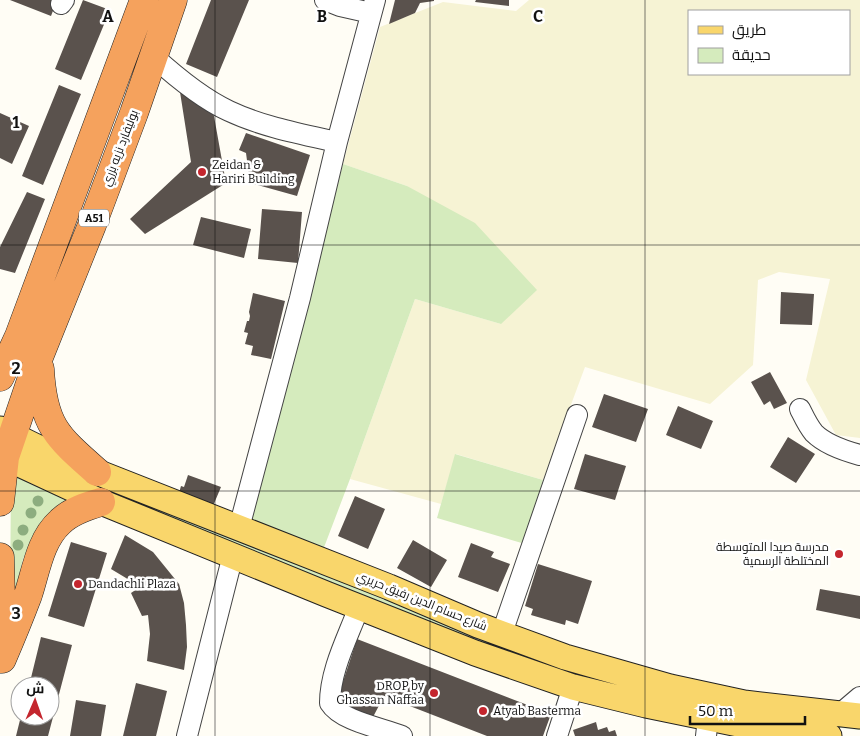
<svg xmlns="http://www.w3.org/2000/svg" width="860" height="736" viewBox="0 0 860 736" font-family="Bitter,Cairo,serif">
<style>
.farmland{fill:#f6f3d4;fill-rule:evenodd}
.green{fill:#d5ebbd}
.building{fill:#5a524d}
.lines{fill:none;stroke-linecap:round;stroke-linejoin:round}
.minor-casing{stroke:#444;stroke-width:22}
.major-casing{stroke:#222;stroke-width:27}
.highway-casing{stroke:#222;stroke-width:29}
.minor{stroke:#fff;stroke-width:20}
.major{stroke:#f9d66b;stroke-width:25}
.highway{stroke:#f5a25d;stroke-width:28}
.tree{fill:#8dad7f}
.grid{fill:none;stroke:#111;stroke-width:1;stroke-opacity:0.55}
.poi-dot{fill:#c4262e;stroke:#fff;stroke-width:2}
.labels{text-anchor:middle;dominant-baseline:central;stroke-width:5;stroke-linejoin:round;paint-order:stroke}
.shield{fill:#fff;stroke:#585858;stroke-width:1}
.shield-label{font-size:11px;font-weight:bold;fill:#111}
.street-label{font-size:12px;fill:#111;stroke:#fff}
.poi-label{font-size:12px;fill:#111;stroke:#fff;text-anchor:start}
.grid-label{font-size:16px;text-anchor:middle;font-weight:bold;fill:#111;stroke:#fff;stroke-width:5;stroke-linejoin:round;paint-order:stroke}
</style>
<rect width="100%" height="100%" fill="#fffdf5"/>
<path class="farmland" d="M529 0H860V438L836 435 806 380 830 279 779 272 758 280 753 365 710 404 585 367 543 480 456 454 441 504 350 479 415 299 501 324 407 186 343 164 380 27 443 2 516 11ZM689 11H849V74H689Z"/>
<path class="green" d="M343 164 407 186 475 223 537 290 501 324 415 299 350 479 323 550 251 523Z
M455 454 543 480 525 544 437 518Z
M25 455 451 622 860 721V730L744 717 575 679 447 635 22 460Z
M11 473 85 501 36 531 23 559 10 612Z"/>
<path class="building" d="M10 0H57L51 16Z
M83 0 110 10 81 80 55 69Z
M211 0H249L217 77 186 64Z
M395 0H434V1L420 3 415 13 389 24Z
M476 0H509V6L475 2Z
M59 85 81 94 43 185 22 176Z
M180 92 196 93 212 105 226 183 145 234 130 219 191 162Z
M0 113 29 126 12 164 0 158Z
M246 133 310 155 297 196 250 183 246 153 239 150Z
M27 192 45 199 15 273 0 269V247Z
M262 209 302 212 298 263 258 259Z
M201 217 251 229 244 258 193 245Z
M781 292 814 294 812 325 780 324Z
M253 293 285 301 271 359 251 355 253 346 245 344 248 333 244 332 247 321H249L250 316 249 312Z
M770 372 787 403 774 409 770 401 764 405 751 382Z
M604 394 648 409 636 442 592 427Z
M678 406 713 421 701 449 666 435Z
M788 437 815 454 796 483 770 467Z
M585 454 626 466 615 500 574 489Z
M188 475 221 487 213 506 179 493 181 486 184 487Z
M355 496 385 509 368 549 338 536Z
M125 535 153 552 179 584 184 603 186 625 187 647 184 670 147 661 150 634 148 615 142 616 131 593 137 589 126 578 111 569Z
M413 540 447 560 431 587 397 568Z
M71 542 107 553 84 627 48 616Z
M471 543 494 552 491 557 510 564 498 592 458 577Z
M538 564 592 581 578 624 566 620 565 625 531 615 533 609 525 606Z
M820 589 860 596V619L816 610Z
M41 637 72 645 48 736H16L21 716H50V686H29Z
M357 639 551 714 543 736H487L384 696 373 717 336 703Z
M136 683 167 691 156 736H123Z
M76 700 106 705 101 736H70Z
M596 722 598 730 607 727 609 732 615 730 617 736H575L573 730Z"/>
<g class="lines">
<g class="minor-casing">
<path id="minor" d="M325 0 340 6 371 13
M61 4 64 0
M154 57C175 76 203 99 229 111 263 127 301 134 337 142
M800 409C804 417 808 426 814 433 825 444 845 451 860 455
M239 528 300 298 337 142 375 0
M359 607C348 637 330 670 330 703 341 721 382 728 402 736
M502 633 577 415
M840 714 860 697
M187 736 233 555
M557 736 573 687
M706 736 708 718"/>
</g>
<g class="major-casing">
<path id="major" d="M0 429 51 454 389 587 478 625 565 657 670 687 744 703 860 716
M0 455 101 502 326 594 475 653 573 687 646 705 743 725 829 736"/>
</g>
<g class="highway-casing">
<path id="highway" d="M40 369C43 425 56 436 97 472
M0 377 19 336 144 0
M0 502 5 457 39 357 92 225 134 113 173 0
M0 557 2 647
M2 659C11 638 20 616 28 595 36 571 40 540 60 522 71 511 87 506 101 502"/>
</g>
<use href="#minor" class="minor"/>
<use href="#major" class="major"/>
<use href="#highway" class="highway"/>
</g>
<g class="tree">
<circle cx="38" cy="501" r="5.5"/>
<circle cx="31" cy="513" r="5.5"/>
<circle cx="23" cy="530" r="5.5"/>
<circle cx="18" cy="545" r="5.5"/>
</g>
<path class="grid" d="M215 0V736M430 0V736M645 0V736M0 245H860M0 491H860"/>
<g class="poi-dot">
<circle cx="202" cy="172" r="5"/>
<circle cx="839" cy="554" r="5"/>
<circle cx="78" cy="584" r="5"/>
<circle cx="434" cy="693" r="5"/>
<circle cx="483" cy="711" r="5"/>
</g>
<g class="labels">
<rect class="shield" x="79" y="209.5" width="30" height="17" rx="4"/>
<g class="shield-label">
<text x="94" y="218">A51</text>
</g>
<g class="street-label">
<text transform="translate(120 148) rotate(-69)">بوليفارد نزيه بزري</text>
<text transform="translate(422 601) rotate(22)">شارع حسام الدين رفيق حريري</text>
</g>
<g class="poi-label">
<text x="212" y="165">Zeidan &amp;<tspan x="212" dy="14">Hariri Building</tspan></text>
<text x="829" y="547" text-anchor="end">مدرسة صيدا المتوسطة<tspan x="829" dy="14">المختلطة الرسمية</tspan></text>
<text x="88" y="584">Dandachli Plaza</text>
<text x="424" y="686" text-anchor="end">DROP by<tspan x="424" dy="14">Ghassan Naffaa</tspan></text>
<text x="493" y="711">Atyab Basterma</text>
</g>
</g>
<g class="grid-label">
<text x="108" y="22">A</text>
<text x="322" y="22">B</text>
<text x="538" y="22">C</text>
<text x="16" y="128">1</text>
<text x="16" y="374">2</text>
<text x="16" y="619">3</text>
</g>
<rect x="688" y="10" width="162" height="65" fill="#ffffff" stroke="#a0a0a0"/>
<rect x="698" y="26" width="25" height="8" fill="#f9d66b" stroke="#a0a0a0"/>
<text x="732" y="35" font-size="15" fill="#111111">طريق</text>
<rect x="698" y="48" width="25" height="15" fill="#d5ebbd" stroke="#a0a0a0"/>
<text x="732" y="60" font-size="15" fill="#111111">حديقة</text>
<g transform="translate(35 701) rotate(2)"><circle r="24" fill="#ffffff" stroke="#a0a0a0"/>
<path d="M0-4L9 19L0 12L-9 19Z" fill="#c4262e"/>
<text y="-8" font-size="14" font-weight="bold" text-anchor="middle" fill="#111111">ش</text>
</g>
<path d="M690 716v8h115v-8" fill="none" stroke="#111111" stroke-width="2.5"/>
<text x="698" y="716" font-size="15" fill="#111111" stroke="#ffffff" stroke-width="4" paint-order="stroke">50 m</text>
</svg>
